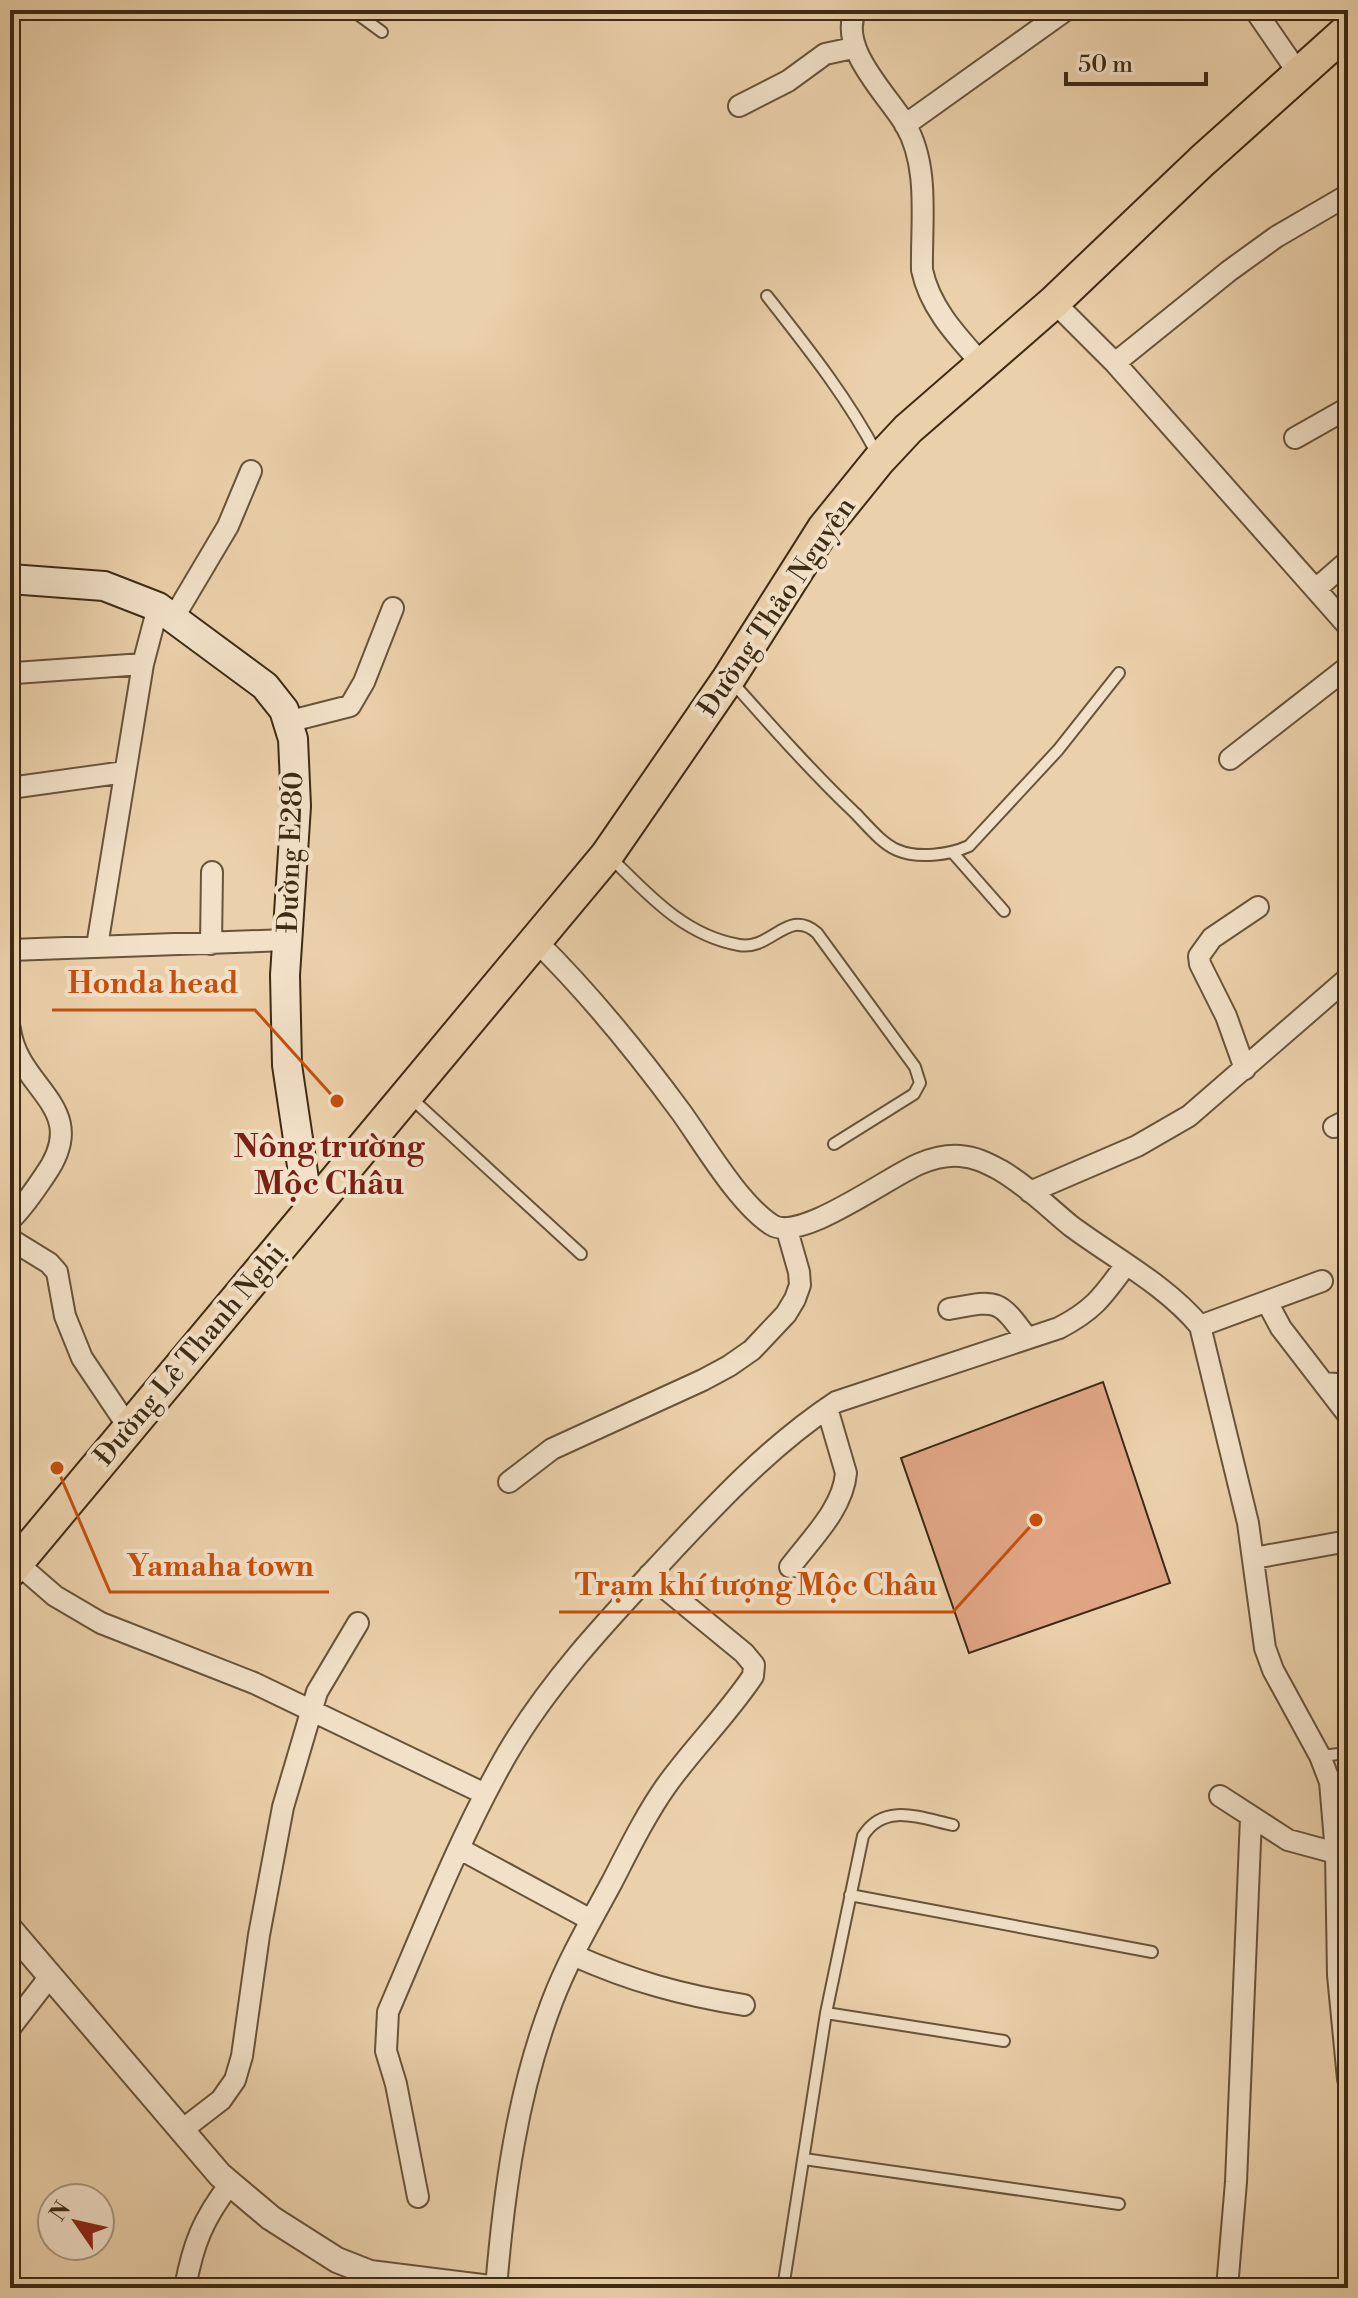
<svg xmlns="http://www.w3.org/2000/svg" width="1358" height="2298" viewBox="0 0 1358 2298" font-family="'Libre Bodoni',serif">
<style>
.building{fill:#dfa585;stroke:#3d2b13;stroke-width:2}
.lines{fill:none;stroke-linecap:round;stroke-linejoin:round}
.service-casing{stroke:#685439;stroke-width:14}
.minor-casing{stroke:#685439;stroke-width:24}
.tertiary-casing{stroke:#685439;stroke-width:28}
.secondary-casing{stroke:#3d2b13;stroke-width:32}
.primary-casing{stroke:#3d2b13;stroke-width:36}
.service{stroke:#f2e1c8;stroke-width:10}
.minor{stroke:#f2e1c8;stroke-width:20}
.tertiary{stroke:#f2e1c8;stroke-width:24}
.secondary{stroke:#f2e1c8;stroke-width:28}
.primary{stroke:#ebd1ab;stroke-width:32}
.labels{text-anchor:middle;dominant-baseline:central;stroke-width:8;stroke-linejoin:round;paint-order:stroke}
.street-label{font-size:28px;fill:#3d2b13;stroke:#f2e1c8}
.quarter-label{font-size:32px;font-weight:bold;fill:#7a1f14;stroke:#f2e1c8}
.leader{fill:none;stroke:#c6500d;stroke-width:3}
.callout-dot{fill:#c6500d;stroke:#f2e1c8;stroke-width:3}
.callout-label{font-size:30px;text-anchor:middle;font-weight:bold;fill:#c6500d;stroke:#f2e1c8;stroke-width:8;stroke-linejoin:round;paint-order:stroke}
</style>
<rect width="100%" height="100%" fill="#ebd1ab"/>
<filter id="stains"><feTurbulence type="fractalNoise" baseFrequency=".0025" numOctaves="4"/><feColorMatrix values="0 0 0 0 .2 0 0 0 0 .09 0 0 0 0 .02 0 0 0 .5 -.17"/></filter>
<radialGradient id="worn" r=".72"><stop offset=".6" stop-color="#630" stop-opacity="0"/><stop offset="1" stop-color="#630" stop-opacity=".3"/></radialGradient>
<path class="building" d="M1103 1382 1170 1583 969 1653 901 1458Z"/>
<g class="lines">
<g class="service-casing">
<path id="service" d="M352 10 382 32
M767 296C807 347 847 397 877 454
M733 683C773 728 812 772 855 813 867 825 881 843 897 850 918 859 949 855 969 846L1058 750 1119 673
M953 853 1004 911
M609 856C648 894 683 935 739 945 771 951 788 907 817 933L915 1067 920 1083 914 1094 834 1144
M411 1098 581 1254
M1320 1756 1348 1753
M850 1895 1152 1952
M826 2013 1004 2041
M804 2159 1119 2204
M783 2288 826 2013 863 1836C884 1802 921 1818 953 1825"/>
</g>
<g class="minor-casing">
<path id="minor" d="M856 10C837 47 886 93 905 124 930 166 921 222 922 270 930 308 957 336 982 364
M1255 10 1299 74
M739 106 788 81 825 54 853 48
M905 125 1066 10
M1054 302 1115 363 1348 626
M1115 363 1229 271 1276 237 1348 195
M1295 438 1348 408
M1317 588 1348 561
M174 617 228 526 251 471
M15 673 143 664
M287 722 350 706 364 682 393 608
M1230 759 1348 667
M10 788 125 772
M536 941C590 994 636 1051 681 1112 704 1144 739 1204 772 1225 800 1243 888 1177 919 1164 931 1159 946 1155 960 1156 975 1157 987 1163 1000 1170 1026 1185 1048 1207 1071 1226 1114 1258 1166 1285 1200 1326L1248 1523 1265 1648 1273 1670 1320 1756 1330 1782 1336 1853 1338 1975 1348 2079
M211 944 212 872
M97 946 143 664 158 607
M10 950 287 940
M10 1029C18 1090 93 1107 45 1175 34 1191 24 1207 10 1220
M1245 1069 1226 1016 1200 964 1199 956 1212 938 1258 907
M1334 1127 1348 1120
M1030 1192 1137 1146 1189 1116 1348 978
M10 1239 49 1263 57 1272 65 1316 82 1358 129 1428
M1267 1302 1281 1328 1348 1415
M949 1309C997 1300 998 1298 1027 1338
M1200 1326 1322 1281
M1324 1383 1348 1385
M509 1482 552 1449 703 1380 729 1366 752 1350 786 1314 795 1299 800 1285 799 1272 787 1230
M1254 1558 1348 1541
M17 1563 55 1596 101 1623 254 1683 485 1794
M790 1567C811 1539 843 1509 846 1473L827 1408
M1220 1796 1288 1840 1336 1853
M460 1849 591 1920
M573 1955C631 1981 682 1995 744 2005
M10 2028 51 1975
M182 2130 221 2100 235 2080 242 2056 259 1935 283 1807 317 1692 358 1623
M418 2197 396 2084 386 2051 388 2012C425 1926 460 1836 507 1754 548 1684 603 1625 658 1566 713 1507 768 1447 836 1402L1059 1328C1094 1310 1103 1296 1125 1266
M185 2288C193 2244 203 2219 230 2184
M496 2288C504 2192 517 2093 552 2002 568 1960 591 1921 612 1882 629 1849 645 1816 666 1786 693 1748 727 1715 753 1676L754 1665 744 1653 649 1575
M1227 2288 1236 2182 1251 1817"/>
</g>
<g class="tertiary-casing">
<path id="tertiary" d="M10 1929 220 2175 271 2218 337 2260 370 2273 490 2288"/>
</g>
<g class="secondary-casing">
<path id="secondary" d="M10 579 104 586 158 607 265 686 284 710 293 739 296 806 285 975 287 1065 309 1213"/>
</g>
<g class="primary-casing">
<path id="primary" d="M10 1571 607 855 729 678 824 528 879 460 908 429 1054 302 1202 161 1348 30"/>
</g>
<use href="#service" class="service"/>
<use href="#minor" class="minor"/>
<use href="#tertiary" class="tertiary"/>
<use href="#secondary" class="secondary"/>
<use href="#primary" class="primary"/>
</g>
<g class="labels">
<g class="street-label">
<text transform="translate(777 607) rotate(-56)">Đường Thảo Nguyên</text>
<text transform="translate(291 852) rotate(-88)">Đường E280</text>
<text transform="translate(190 1355) rotate(-50)">Đường Lê Thanh Nghị</text>
</g>
<g class="quarter-label">
<text x="329" y="1147">Nông trường<tspan x="329" dy="37">Mộc Châu</tspan></text>
</g>
</g>
<path class="leader" d="M337 1101L255 1010H52M57 1468L110 1592H329M1036 1520L953 1612H559"/>
<g class="callout-dot">
<circle cx="337" cy="1101" r="8"/>
<circle cx="57" cy="1468" r="8"/>
<circle cx="1036" cy="1520" r="8"/>
</g>
<g class="callout-label">
<text x="153" y="993">Honda head</text>
<text x="220" y="1576">Yamaha town</text>
<text x="756" y="1595">Trạm khí tượng Mộc Châu</text>
</g>
<rect width="1358" height="2298" fill="none" stroke="#ebd1ab" stroke-width="40"/>
<rect x="12" y="12" width="1334" height="2274" fill="none" stroke="#3d2b13" stroke-width="4"/>
<rect x="20" y="20" width="1318" height="2258" fill="none" stroke="#3d2b13" stroke-width="2"/>
<g transform="translate(76 2222) rotate(304)"><circle r="38" fill="#f2e1c8" stroke="#aa9880" stroke-width="2"/>
<path d="M0-6L14 30L0 20L-14 30Z" fill="#8f2418"/>
<text y="-12" font-size="22" font-weight="bold" text-anchor="middle" fill="#3d2b13">N</text>
</g>
<path d="M1066 72v12h140v-12" fill="none" stroke="#3d2b13" stroke-width="4"/>
<text x="1078" y="72" font-size="24" fill="#3d2b13" stroke="#f2e1c8" stroke-width="6" paint-order="stroke">50 m</text>
<rect width="100%" height="100%" filter="url(#stains)"/>
<rect width="100%" height="100%" fill="url(#worn)"/>
</svg>
